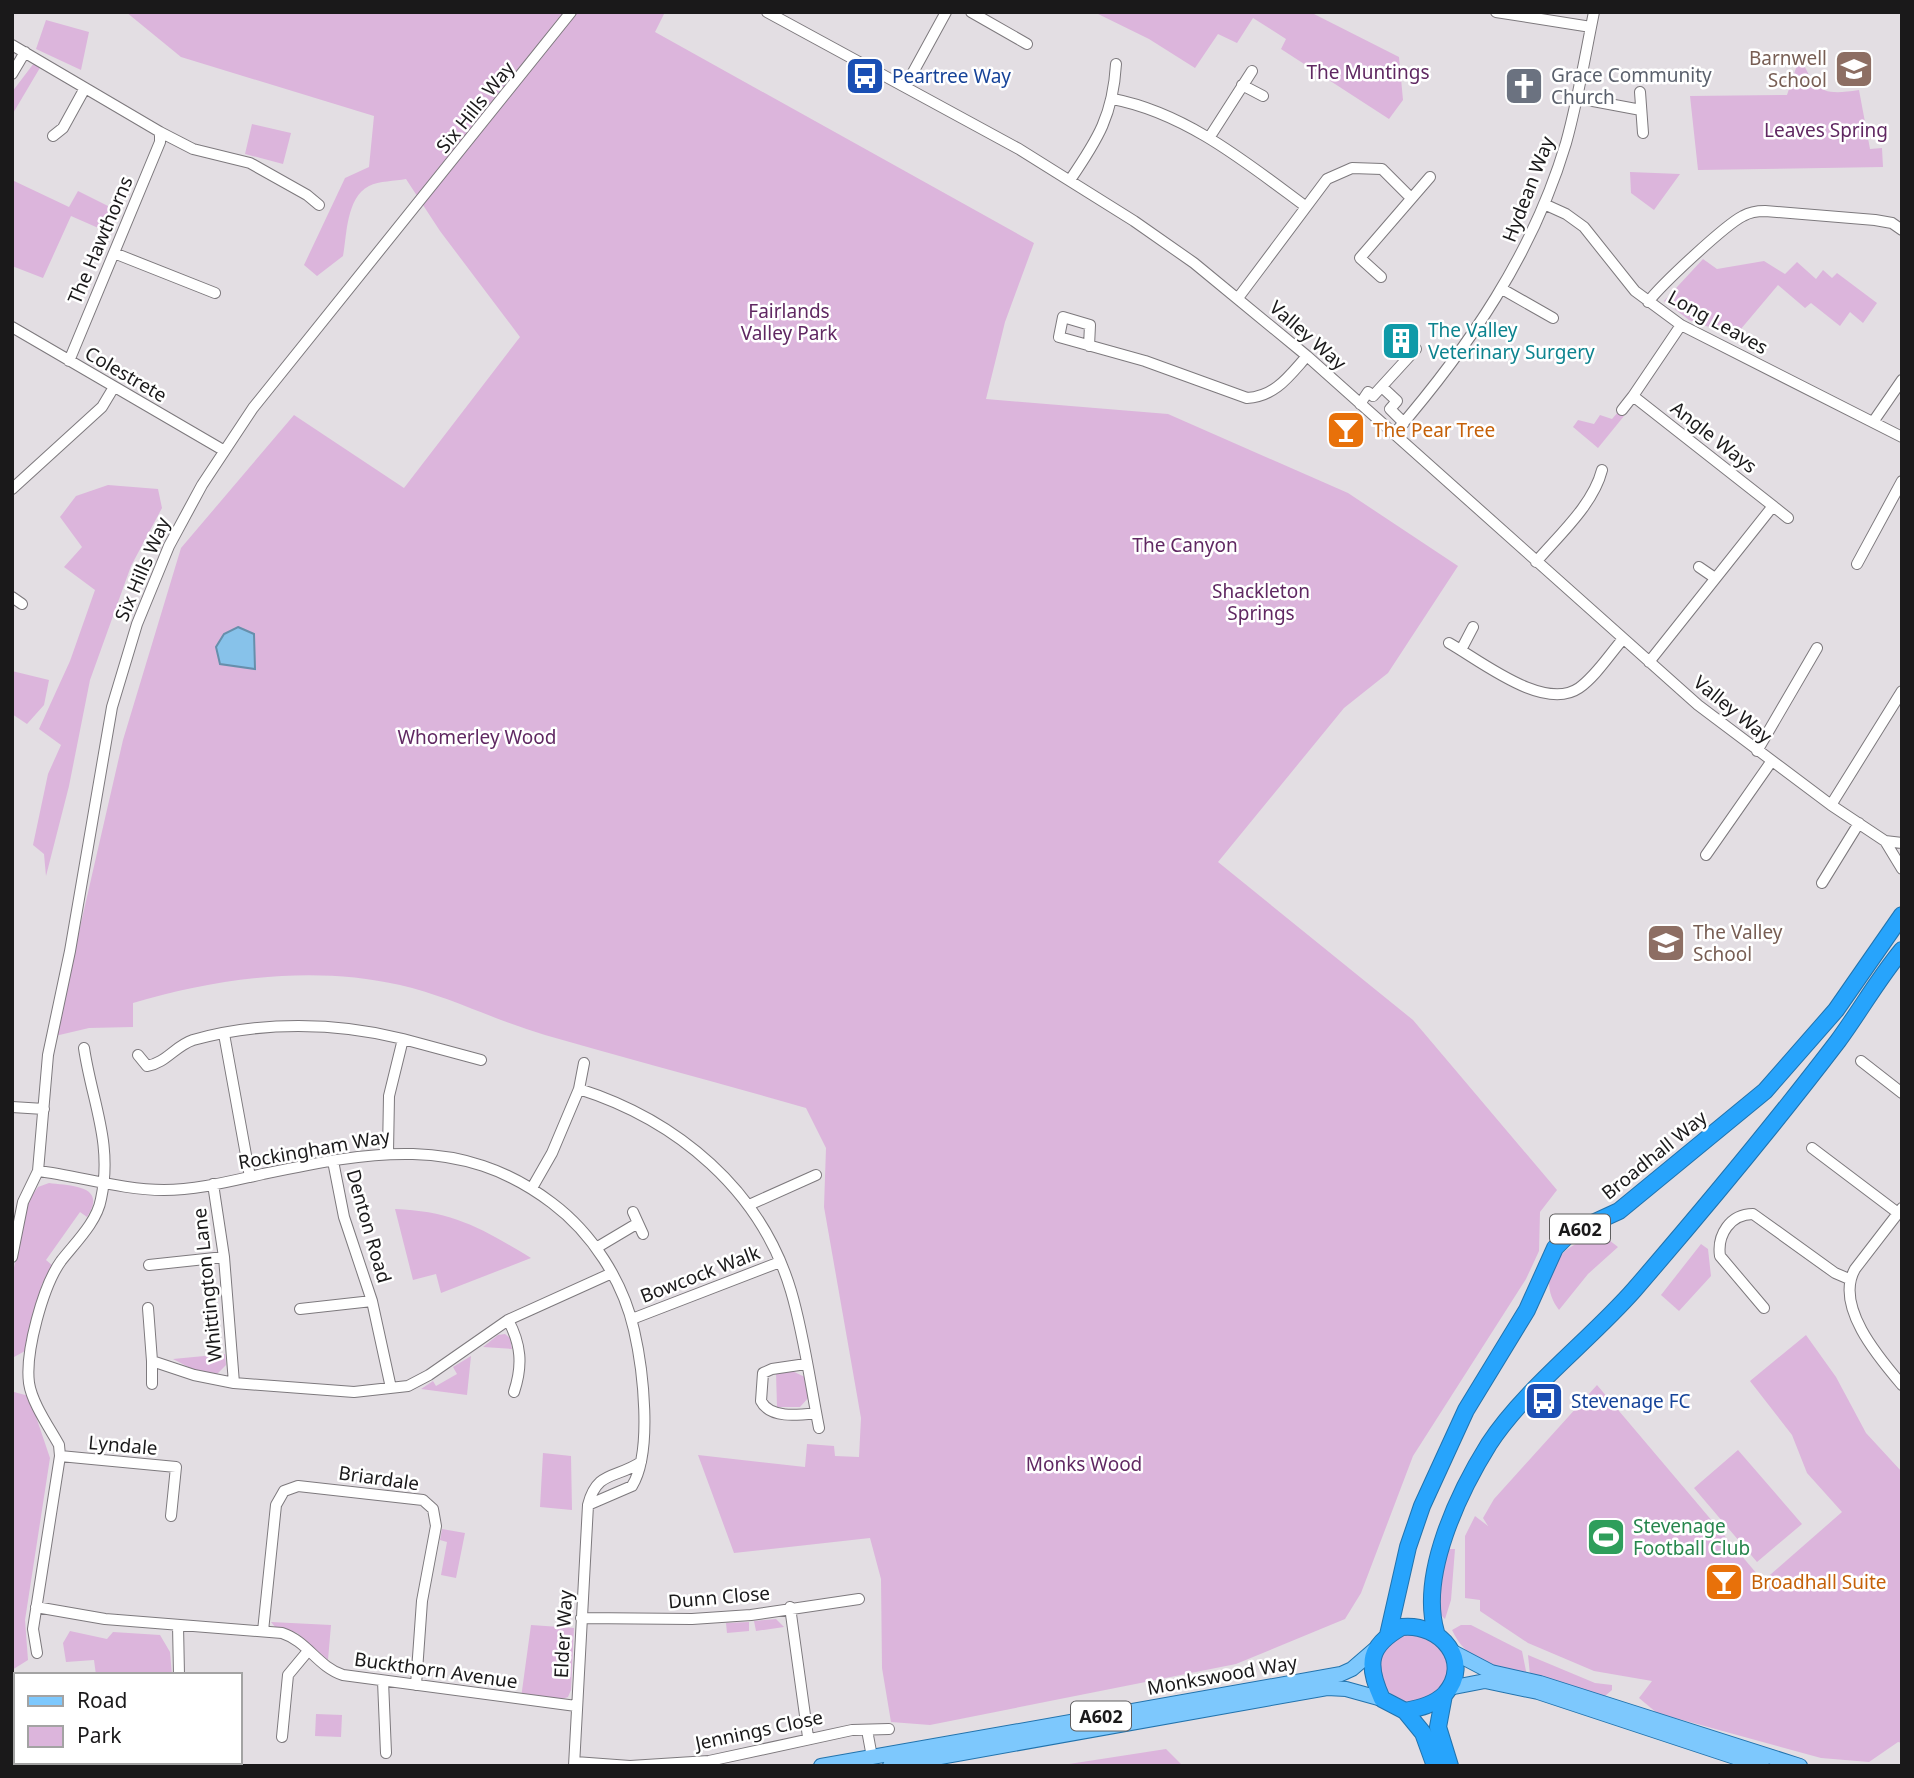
<svg xmlns="http://www.w3.org/2000/svg" width="1914" height="1778" viewBox="0 0 1914 1778" font-family="'Noto Sans',sans-serif">
<style>
.green{fill:#dcb5dc}
.water{fill:#87c2ea;stroke:#668fac;stroke-width:2}
.lines{fill:none;stroke-linecap:round;stroke-linejoin:round}
.minor-casing{stroke:#7d797d;stroke-width:12}
.major-casing{stroke:#2273ad;stroke-width:16}
.highway-casing{stroke:#2273ad;stroke-width:18}
.minor{stroke:#fff;stroke-width:10}
.major{stroke:#7dc8fd;stroke-width:14}
.highway{stroke:#27a4fc;stroke-width:16}
.labels{text-anchor:middle;dominant-baseline:central;stroke-width:5;stroke-linejoin:round;paint-order:stroke}
.shield{fill:#fff;stroke:#5f5e5f;stroke-width:2}
.shield-label{font-size:18px;font-weight:bold;fill:#1a191a}
.education-label{font-size:19px;fill:#785e54;stroke:#fff;text-anchor:end}
.park-label{font-size:19px;fill:#602862;stroke:#fff}
.worship-label{font-size:19px;fill:#5b616d;stroke:#fff;text-anchor:start}
.transit-label{font-size:19px;fill:#164399;stroke:#fff;text-anchor:start}
.street-label{font-size:19px;fill:#1a191a;stroke:#fff}
.culture-label{font-size:19px;fill:#0d838f;stroke:#fff;text-anchor:start}
.food-label{font-size:19px;fill:#c56008;stroke:#fff;text-anchor:start}
.leisure-label{font-size:19px;fill:#27864d;stroke:#fff;text-anchor:start}
</style>
<rect width="100%" height="100%" fill="#e3dee3"/>
<path class="green" d="M126 12H665L655 32 1034 243 1005 322 986 399 1168 414 1348 493 1458 566 1388 673 1344 708 1218 862 1413 1020 1557 1190 1540 1212 1539 1251 1526 1279 1413 1456 1361 1593 1345 1619 1236 1664 930 1725 891 1722 882 1668 881 1579 870 1538 734 1553 698 1455 805 1467 807 1444 834 1446 835 1456 859 1457 861 1418 824 1207 826 1148 806 1108C719 1083 632 1060 545 1035 496 1021 449 996 400 985 312 965 218 978 133 1003V1027L89 1028 55 1036 123 740 181 548 294 415 404 488 520 337 440 231 406 179C395 181 379 181 369 186 346 198 347 235 343 256L317 276 304 265 345 178 369 167 374 116 181 57Z
M1094 12H1310L1399 57 1403 100 1389 119 1281 49 1286 39 1253 18 1237 43 1218 34 1195 68 1149 39Z
M46 20 89 32 81 70 36 49Z
M1800 56C1815 91 1821 96 1859 90L1870 149 1882 148 1883 167 1698 170 1690 96 1787 95Z
M34 63 41 66 12 115V92Z
M252 124 291 133 283 164 245 154Z
M1630 172 1680 174 1654 210 1631 193Z
M12 180 69 207 78 191 120 212 112 234 71 216 43 278 12 266Z
M1703 259 1717 269 1764 261 1785 274 1797 262 1816 279 1823 270 1832 278 1837 273 1877 303 1863 323 1850 312 1840 326 1811 303 1805 308 1778 285 1735 336 1689 320 1664 301Z
M1618 412 1624 416 1598 448 1573 427 1578 420 1594 424 1600 415 1612 419Z
M108 485 158 489 162 508 131 566 90 680 69 786 46 876 44 854 33 845 48 774 61 745 39 729 70 661 95 590 64 567 82 547 60 517 76 496Z
M12 671 49 680 44 705 27 724 12 714Z
M49 1183C71 1186 108 1185 87 1217L80 1212 46 1260 53 1266 42 1284 25 1351 14 1357V1392L29 1396 50 1458 25 1620 28 1660 12 1670V1278L26 1204 38 1187Z
M395 1209C453 1211 483 1229 531 1258L441 1293 436 1274 413 1280Z
M1595 1238 1609 1240 1618 1247 1588 1274 1559 1310C1534 1277 1560 1243 1595 1238Z
M1701 1244 1708 1249 1711 1276 1679 1311 1661 1295Z
M505 1334 510 1338 512 1349 483 1347 498 1335Z
M1806 1335 1836 1377 1866 1433 1902 1472V1743L1898 1742 1869 1762 1821 1758 1657 1713 1639 1698 1652 1681 1594 1671 1528 1643 1480 1611V1600L1465 1598V1536L1475 1516 1488 1526 1483 1518 1494 1499 1597 1385 1763 1581 1842 1512 1807 1473 1792 1435 1750 1381Z
M225 1354 226 1365 215 1376 192 1369 173 1359Z
M471 1356 467 1395 421 1389 433 1381 436 1386 457 1374 453 1367Z
M790 1370 805 1377 809 1397 800 1407H777L776 1372Z
M1738 1450 1802 1524 1757 1562 1694 1488Z
M543 1453 571 1456 572 1510 540 1507Z
M442 1529 465 1533 456 1578 441 1575 447 1542 440 1540Z
M1448 1549H1455L1451 1600 1445 1619C1427 1604 1443 1569 1448 1549Z
M776 1619 784 1627 756 1631 754 1621Z
M271 1622 331 1625 328 1660 297 1633 276 1628Z
M749 1622V1631L727 1633 726 1623Z
M531 1625 574 1628 571 1690 568 1697 554 1702 521 1698Z
M1461 1625H1471L1522 1651 1527 1676C1496 1667 1467 1663 1452 1630Z
M70 1631 107 1639 113 1632 160 1635 170 1652 172 1675H96L94 1660 66 1662 63 1643Z
M1379 1668a34 34 0 1 1 68 0a34 34 0 1 1-68 0Z
M1528 1655 1595 1683 1612 1685V1690L1605 1696 1530 1675Z
M316 1714 342 1715 341 1737 315 1736Z
M1166 1749 1183 1766H1054L1069 1764Z"/>
<path class="water" d="M238 627 254 634 255 669 220 664 216 647 224 634Z"/>
<g class="lines">
<g class="minor-casing">
<path id="minor" d="M767 12 1019 149 1134 221 1194 263 1307 356 1698 705 1831 805 1885 841 1902 843
M971 12 1027 44
M1496 12 1591 27
M12 45 160 132 193 149 250 163 307 195 319 205
M12 74 25 52
M1242 85 1263 96
M905 87 946 12
M1640 92 1643 133
M1577 98 1641 110
M1113 99C1186 113 1247 163 1305 206
M53 136 63 128 85 88
M1209 138 1252 71
M1070 180C1098 139 1113 115 1116 64
M1544 204 1566 214 1584 227 1635 291 1681 325 1902 437
M114 253 215 293
M1381 277 1360 258 1430 177
M1502 289 1553 318
M1238 298 1327 179 1352 168 1382 169 1411 198
M1648 302C1662 284 1725 225 1743 216 1750 212 1758 211 1765 211L1875 220 1892 223 1902 230
M12 327 223 450
M1089 346 1090 325 1063 317 1059 337 1145 361 1247 398C1276 396 1289 376 1307 356
M69 361 160 142V132
M1382 387 1397 401 1390 409 1404 423
M1360 404 1368 392 1373 396 1416 349
M1622 410 1633 396
M1873 422 1902 380
M1394 434C1469 347 1533 254 1566 143 1578 100 1585 56 1594 12
M12 489 102 407 114 387
M1773 506 1788 518
M1536 562C1559 535 1593 505 1602 470
M1857 564 1902 481
M1699 567 1715 578
M12 597 22 604
M1449 643C1481 661 1544 712 1579 688 1596 676 1609 655 1623 639
M1461 650 1473 627
M1649 662 1773 506 1633 396 1681 325
M1757 751 1817 648
M1831 805 1902 691
M1885 841 1902 869
M1706 855 1771 762
M1822 883 1859 823
M224 1034 250 1177
M138 1055 147 1066C166 1063 175 1046 193 1040 261 1021 336 1022 403 1039
M1861 1061 1902 1093
M579 1089 584 1063
M12 1107 44 1109
M1812 1148 1898 1213
M388 1152 389 1096 403 1039 481 1060
M333 1161 344 1217 372 1301 391 1388
M38 1171C79 1176 122 1190 164 1190 197 1190 231 1181 263 1174 369 1152 460 1133 552 1203 592 1233 623 1281 634 1330 643 1369 653 1452 632 1486L588 1505
M213 1184 224 1257 234 1383
M532 1188 552 1153 579 1089C677 1120 761 1190 791 1291 804 1335 810 1382 819 1428
M749 1205 816 1175
M1902 1208 1855 1269C1834 1306 1879 1358 1902 1385
M633 1212 643 1234
M596 1248 638 1223
M12 1257 23 1202 38 1171 48 1055 70 951 112 707 137 624 169 546 202 485 253 408 571 12
M149 1265 224 1257
M148 1308 152 1361 194 1375 234 1383 354 1392 408 1386 429 1375 508 1320 612 1273
M1764 1308 1720 1256C1717 1235 1730 1214 1753 1214L1835 1273 1849 1279
M300 1309 372 1301
M632 1319 780 1262
M508 1320C521 1344 523 1365 514 1392
M806 1364 772 1369 763 1373 761 1401C770 1419 799 1415 816 1413
M152 1384V1361
M60 1456 176 1467 171 1516
M36 1607 105 1619 282 1633C307 1641 318 1667 343 1675L576 1706
M790 1607 808 1737
M581 1618 692 1619 751 1615 859 1599
M178 1625 179 1675
M263 1631 276 1505 284 1491 298 1486 423 1500 433 1509 436 1526 422 1601 416 1685
M37 1653 33 1629 60 1456 59 1445C49 1427 32 1403 29 1383 25 1352 43 1286 61 1261 75 1243 97 1222 101 1199 113 1143 92 1102 84 1048
M383 1681 386 1753
M867 1730 872 1757
M282 1737 288 1675 308 1651
M575 1762 630 1766 709 1761 852 1730 889 1729
M574 1766 588 1505C597 1470 616 1479 641 1462"/>
</g>
<g class="major-casing">
<path id="major" d="M1453 1652 1491 1672 1540 1683 1800 1766
M1449 1688 1485 1681 1538 1692 1762 1766
M12 1738H16
M12 1752H16
M67 1762 85 1766
M140 1762 158 1766
M821 1766 1341 1674 1352 1669 1374 1650
M890 1766 1327 1688 1346 1689 1382 1699"/>
</g>
<g class="highway-casing">
<path id="highway" d="M1402 1627C1441 1623 1473 1662 1445 1694 1434 1705 1419 1708 1405 1711L1382 1699C1366 1664 1368 1646 1402 1627Z
M1436 1632C1419 1575 1459 1492 1489 1444 1524 1390 1591 1339 1634 1290 1704 1209 1773 1126 1838 1041 1860 1011 1878 979 1902 950
M1388 1635 1408 1547 1422 1506 1466 1410 1527 1310 1555 1248 1569 1234 1619 1211 1765 1091 1836 1010 1902 915
M1444 1695 1438 1727 1450 1766
M1405 1711 1423 1733 1435 1766"/>
</g>
<use href="#minor" class="minor"/>
<use href="#major" class="major"/>
<use href="#highway" class="highway"/>
</g>
<defs>
<g id="school-square" transform="scale(2.0125)"><rect x="-9" y="-9" width="18" height="18" rx="4" fill="#8d6e63" stroke="#fff"/><path d="M0-5L7-2L0 1L-7-2ZM-4 1L0 2.5L4 1V4Q0 6-4 4Z" fill="#fff"/></g>
<g id="bus-square" transform="scale(2.0125)"><rect x="-9" y="-9" width="18" height="18" rx="4" fill="#1a4fb4" stroke="#fff"/><path d="M-5-6H5V4H4V6H2V4H-2V6H-4V4H-5ZM-3.5-4V0h7V-4ZM-3.5 1.2v1.5H-2V1.2ZM2 1.2v1.5H3.5V1.2Z" fill="#fff"/></g>
<g id="church-square" transform="scale(2.0125)"><rect x="-9" y="-9" width="18" height="18" rx="4" fill="#6b7280" stroke="#fff"/><path d="M-1.2-6h2.4v3.5h3.3v2.4h-3.3V6h-2.4V-.1h-3.3v-2.4h3.3Z" fill="#fff"/></g>
<g id="building-square" transform="scale(2.0125)"><rect x="-9" y="-9" width="18" height="18" rx="4" fill="#0f9aa8" stroke="#fff"/><path d="M-4-6H4V6H1V3H-1V6H-4ZM-2.5-4.3h1.7v1.8h-1.7ZM.8-4.3h1.7v1.8H.8ZM-2.5-1h1.7V.8h-1.7ZM.8-1h1.7V.8H.8Z" fill="#fff"/></g>
<g id="bar-square" transform="scale(2.0125)"><rect x="-9" y="-9" width="18" height="18" rx="4" fill="#e8710a" stroke="#fff"/><path d="M-6-5H6L.8 .8V4.5H3.5V6h-7V4.5H-.8V.8Z" fill="#fff"/></g>
<g id="stadium-square" transform="scale(2.0125)"><rect x="-9" y="-9" width="18" height="18" rx="4" fill="#2e9e5b" stroke="#fff"/><path d="M0-5a6.5 5 0 1 0 0 10a6.5 5 0 1 0 0-10ZM-3.5-1.8h7v3.6h-7Z" fill="#fff"/></g>
</defs>
<g fill-rule="evenodd">
<use href="#school-square" x="1854" y="69"/>
<use href="#bus-square" x="865" y="76"/>
<use href="#church-square" x="1524" y="86"/>
<use href="#building-square" x="1401" y="341"/>
<use href="#bar-square" x="1346" y="430"/>
<use href="#school-square" x="1666" y="943"/>
<use href="#bus-square" x="1544" y="1401"/>
<use href="#stadium-square" x="1606" y="1537"/>
<use href="#bar-square" x="1724" y="1582"/>
</g>
<g class="labels">
<g class="shield">
<rect x="1550" y="1214.5" width="60" height="29" rx="5"/>
<rect x="1071" y="1701.5" width="60" height="29" rx="5"/>
</g>
<g class="shield-label">
<text x="1580" y="1229">A602</text>
<text x="1101" y="1716">A602</text>
</g>
<g class="education-label">
<text x="1827" y="58">Barnwell<tspan x="1827" dy="22">School</tspan></text>
<text x="1693" y="932" text-anchor="start">The Valley<tspan x="1693" dy="22">School</tspan></text>
</g>
<g class="park-label">
<text x="1368" y="72">The Muntings</text>
<text x="1826" y="130">Leaves Spring</text>
<text x="789" y="311">Fairlands<tspan x="789" dy="22">Valley Park</tspan></text>
<text x="1185" y="545">The Canyon</text>
<text x="1261" y="591">Shackleton<tspan x="1261" dy="22">Springs</tspan></text>
<text x="477" y="737">Whomerley Wood</text>
<text x="1084" y="1464">Monks Wood</text>
</g>
<g class="worship-label">
<text x="1551" y="75">Grace Community<tspan x="1551" dy="22">Church</tspan></text>
</g>
<g class="transit-label">
<text x="892" y="76">Peartree Way</text>
<text x="1571" y="1401">Stevenage FC</text>
</g>
<g class="street-label">
<text transform="translate(475 107) rotate(-51)">Six Hills Way</text>
<text transform="translate(1528 189) rotate(-69)">Hydean Way</text>
<text transform="translate(100 240) rotate(-67)">The Hawthorns</text>
<text transform="translate(1718 322) rotate(29)">Long Leaves</text>
<text transform="translate(1308 335) rotate(41)">Valley Way</text>
<text transform="translate(126 374) rotate(30)">Colestrete</text>
<text transform="translate(1714 437) rotate(38)">Angle Ways</text>
<text transform="translate(142 569) rotate(-67)">Six Hills Way</text>
<text transform="translate(1733 709) rotate(39)">Valley Way</text>
<text transform="translate(314 1149) rotate(-10)">Rockingham Way</text>
<text transform="translate(1654 1155) rotate(-39)">Broadhall Way</text>
<text transform="translate(369 1226) rotate(74)">Denton Road</text>
<text transform="translate(700 1274) rotate(-21)">Bowcock Walk</text>
<text transform="translate(207 1285) rotate(-96)">Whittington Lane</text>
<text transform="translate(123 1445) rotate(5)">Lyndale</text>
<text transform="translate(379 1478) rotate(8)">Briardale</text>
<text transform="translate(719 1597) rotate(-5)">Dunn Close</text>
<text transform="translate(563 1634) rotate(-87)">Elder Way</text>
<text transform="translate(436 1670) rotate(8)">Buckthorn Avenue</text>
<text transform="translate(1222 1675) rotate(-10)">Monkswood Way</text>
<text transform="translate(759 1730) rotate(-12)">Jennings Close</text>
</g>
<g class="culture-label">
<text x="1428" y="330">The Valley<tspan x="1428" dy="22">Veterinary Surgery</tspan></text>
</g>
<g class="food-label">
<text x="1373" y="430">The Pear Tree</text>
<text x="1751" y="1582">Broadhall Suite</text>
</g>
<g class="leisure-label">
<text x="1633" y="1526">Stevenage<tspan x="1633" dy="22">Football Club</tspan></text>
</g>
</g>
<rect width="1914" height="1778" fill="none" stroke="#1a191a" stroke-width="28"/>
<rect x="14" y="1673" width="228" height="91" fill="#ffffff" stroke="#a3a3a3" stroke-width="2"/>
<rect x="28" y="1696" width="35" height="10" fill="#7dc8fd" stroke="#a3a3a3" stroke-width="2"/>
<text x="77" y="1708" font-size="21" fill="#1a191a">Road</text>
<rect x="28" y="1726" width="35" height="21" fill="#dcb5dc" stroke="#a3a3a3" stroke-width="2"/>
<text x="77" y="1743" font-size="21" fill="#1a191a">Park</text>
</svg>
